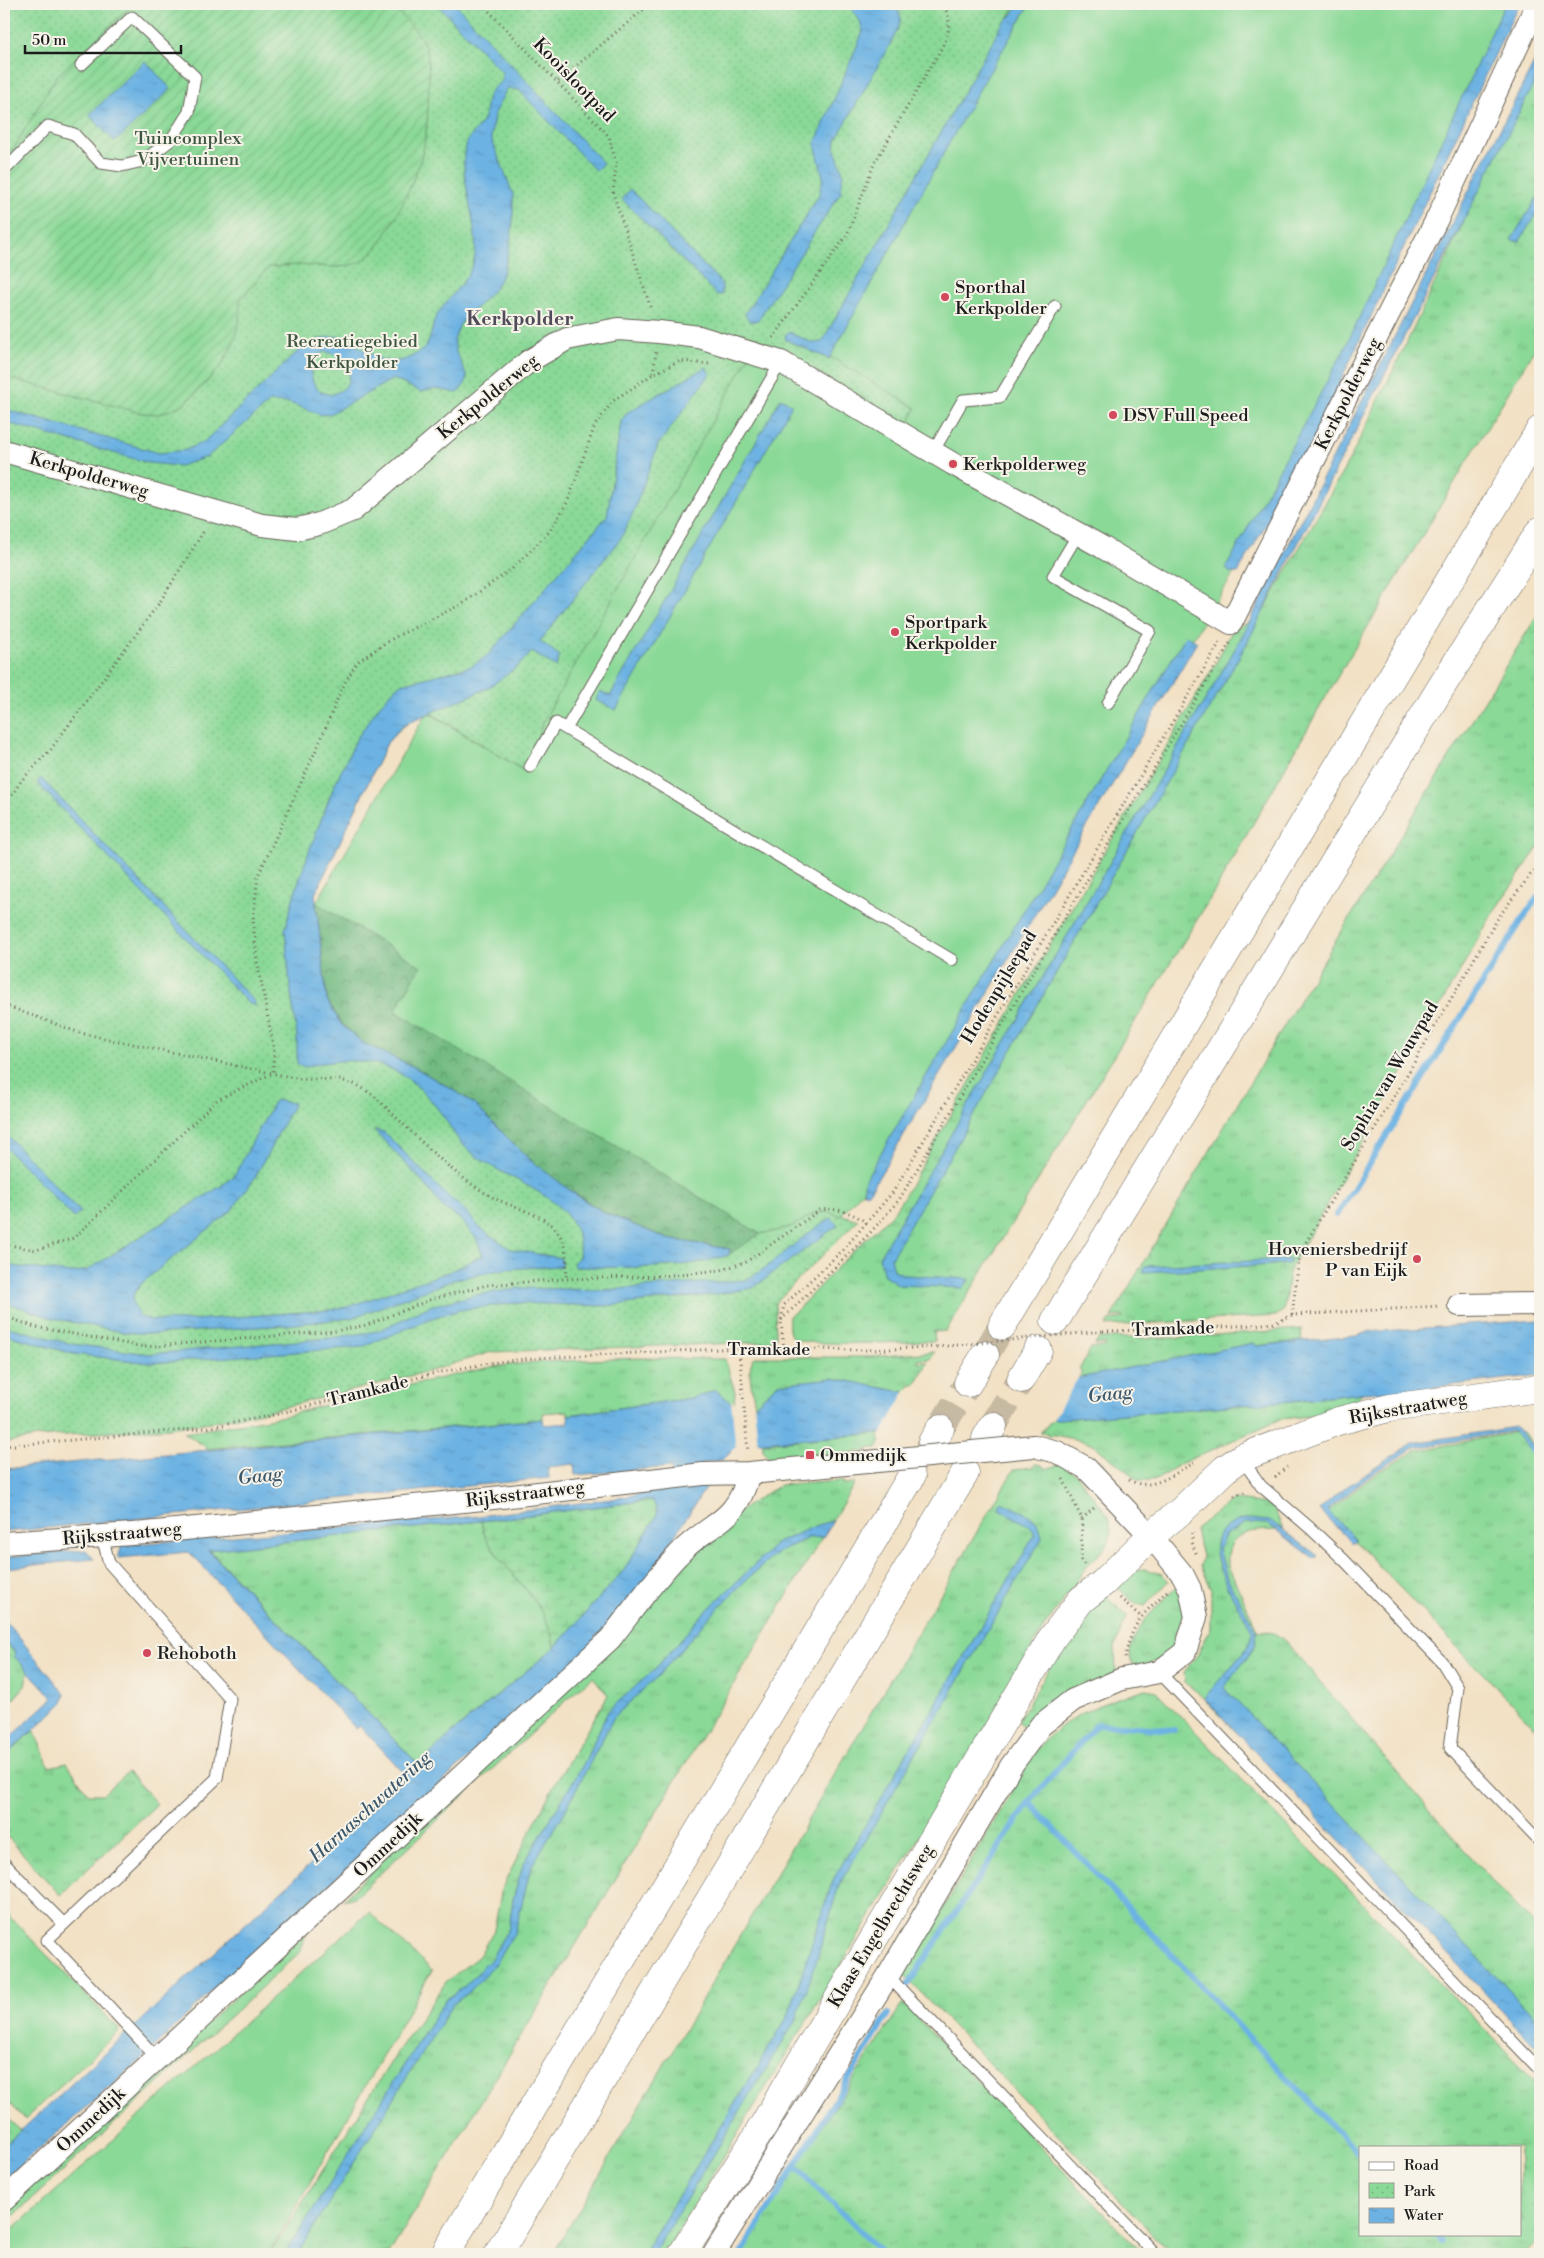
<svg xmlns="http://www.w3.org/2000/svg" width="1544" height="2258" viewBox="0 0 1544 2258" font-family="'Libre Bodoni',serif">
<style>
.grass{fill:url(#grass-tufts);stroke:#537a5a;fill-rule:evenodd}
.forest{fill:url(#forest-crowns);stroke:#466a4e}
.wetland{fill:url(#wetland-marsh);stroke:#537a5a}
.park{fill:url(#park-dots);stroke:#537a5a}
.garden{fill:url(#garden-furrows);stroke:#537a5a}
.pitch{fill:#8ad997;stroke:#537a5a}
.water{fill:url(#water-ripples);stroke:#446780;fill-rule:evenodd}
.pier{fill:#f2e1c5}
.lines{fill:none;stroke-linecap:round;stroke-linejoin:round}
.stream{stroke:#6cb2e3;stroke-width:6}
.highway-tunnel{stroke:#c7baa3;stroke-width:28;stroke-dasharray:28 14;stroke-linecap:butt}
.lane-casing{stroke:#676157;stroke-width:13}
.street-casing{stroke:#676157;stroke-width:24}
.secondary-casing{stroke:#676157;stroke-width:29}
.highway-casing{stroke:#676157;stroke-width:29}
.path{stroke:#676157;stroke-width:3;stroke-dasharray:1 4;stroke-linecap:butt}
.lane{stroke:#fff;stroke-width:11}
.street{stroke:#fff;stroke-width:22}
.secondary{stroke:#fff;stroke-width:28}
.highway{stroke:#fff;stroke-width:28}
.street-bridge-casing{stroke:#676157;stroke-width:24;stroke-linecap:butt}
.path-bridge{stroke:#676157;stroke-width:3;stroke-dasharray:1 4;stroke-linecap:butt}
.street-bridge{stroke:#fff;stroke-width:22}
.poi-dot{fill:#d1495b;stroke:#f7f3e8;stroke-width:2}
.labels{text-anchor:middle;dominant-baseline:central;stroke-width:4;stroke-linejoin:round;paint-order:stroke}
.street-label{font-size:18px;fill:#1c1c1c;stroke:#f7f3e8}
.park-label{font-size:18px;fill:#3d5541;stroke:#f7f3e8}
.poi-label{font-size:18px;fill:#1c1c1c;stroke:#f7f3e8;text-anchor:start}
.neighbourhood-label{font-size:19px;font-weight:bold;fill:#504c5a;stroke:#f7f3e8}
.water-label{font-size:19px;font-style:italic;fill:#3c586c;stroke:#f7f3e8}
</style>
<defs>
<pattern id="grass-tufts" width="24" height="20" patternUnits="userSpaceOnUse" patternTransform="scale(1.25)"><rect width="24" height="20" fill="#8ad997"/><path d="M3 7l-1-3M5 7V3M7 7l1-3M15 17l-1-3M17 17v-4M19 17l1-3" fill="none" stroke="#76ba82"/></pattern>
<pattern id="forest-crowns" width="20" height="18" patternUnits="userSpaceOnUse" patternTransform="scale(1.25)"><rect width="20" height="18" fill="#6fb980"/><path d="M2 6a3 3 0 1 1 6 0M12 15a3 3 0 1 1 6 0" fill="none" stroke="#5a9668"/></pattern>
<pattern id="wetland-marsh" width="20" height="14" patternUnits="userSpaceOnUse" patternTransform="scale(1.25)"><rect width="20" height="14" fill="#8ad997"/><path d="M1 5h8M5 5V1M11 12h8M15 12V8" fill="none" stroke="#76ba82"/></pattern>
<pattern id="park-dots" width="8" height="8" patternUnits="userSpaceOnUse" patternTransform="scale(1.25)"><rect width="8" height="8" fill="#8ad997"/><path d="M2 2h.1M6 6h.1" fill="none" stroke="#76ba82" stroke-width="1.8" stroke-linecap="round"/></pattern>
<pattern id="garden-furrows" width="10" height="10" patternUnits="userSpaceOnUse" patternTransform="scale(1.25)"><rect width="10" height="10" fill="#8ad997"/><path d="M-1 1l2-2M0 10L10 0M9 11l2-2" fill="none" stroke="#76ba82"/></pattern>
<pattern id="water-ripples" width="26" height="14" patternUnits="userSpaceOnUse" patternTransform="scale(1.25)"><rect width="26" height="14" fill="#6cb2e3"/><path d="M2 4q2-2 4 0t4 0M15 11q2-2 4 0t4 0" fill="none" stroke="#5d98c2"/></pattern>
</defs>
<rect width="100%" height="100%" fill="#f7f3e8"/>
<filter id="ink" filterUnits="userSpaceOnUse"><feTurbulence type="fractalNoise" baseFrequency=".02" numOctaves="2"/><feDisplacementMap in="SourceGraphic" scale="10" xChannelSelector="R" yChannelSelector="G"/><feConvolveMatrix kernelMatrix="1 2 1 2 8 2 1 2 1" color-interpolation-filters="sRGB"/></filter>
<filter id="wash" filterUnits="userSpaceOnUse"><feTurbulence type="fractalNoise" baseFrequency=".0096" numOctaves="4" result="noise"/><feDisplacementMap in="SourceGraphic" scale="20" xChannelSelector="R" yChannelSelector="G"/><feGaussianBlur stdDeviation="1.12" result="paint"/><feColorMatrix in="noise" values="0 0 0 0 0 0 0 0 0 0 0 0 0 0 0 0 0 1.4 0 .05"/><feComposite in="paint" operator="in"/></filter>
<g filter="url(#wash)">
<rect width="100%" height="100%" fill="#f2e1c5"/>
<path class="grass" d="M1540 59V340L1335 681 1214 892 946 1331 934 1332 935 1341C913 1341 804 1348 793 1338 787 1333 789 1323 789 1316L796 1311 844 1260 893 1213 906 1193 1001 1028 1217 661 1233 629 1253 621 1264 610 1350 459 1416 323Z
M1540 611V845L1494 911 1289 1271 1284 1310 1276 1316 1106 1326 1110 1320 1123 1318 1122 1316 1111 1317 1309 984Z
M1302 1329 1301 1341 1256 1346 1078 1378 1082 1372 1079 1370 1091 1348 1105 1347 1104 1344 1095 1345 1099 1338H1172Z
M934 1352 930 1359 918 1360V1363L928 1362 915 1385H910L906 1392 778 1384 755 1405C753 1393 745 1366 755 1357H870Z
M640 1358 725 1359 735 1392 734 1405 716 1391 692 1398 568 1415V1411L543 1413V1419L205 1449 206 1447 184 1433 280 1417 352 1398 491 1367 538 1362Z
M1362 1393 1353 1405 1320 1415 1280 1419 1180 1464 1159 1478 1152 1480H1138L1095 1446 1083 1441 1055 1435H1048V1433H1040L1053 1419 1292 1401Z
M1522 1431 1540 1452V1733L1327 1512 1378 1472 1415 1451Z
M881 1433 879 1438 881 1440 877 1448H868V1451L771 1461 763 1450V1443Z
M1035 1464 1042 1465 1046 1469 1061 1464 1077 1475 1109 1517 1111 1533 1108 1544 1088 1565 1046 1624 967 1759 664 2254H553L1014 1469 1035 1467Z
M843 1481V1484L855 1483 389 2254H270L396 2054 446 1982 479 1956 494 1930 502 1888 552 1789 608 1695 593 1677 575 1692 355 1897 343 1900 683 1557 751 1503 780 1485Z
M1234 1500 1270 1504 1275 1510 1283 1530C1255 1531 1225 1527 1228 1566L1258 1631C1271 1630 1275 1633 1285 1641L1472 1859 1540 1931V2047L1418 1915 1196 1691 1185 1683 1184 1672 1198 1654 1211 1628V1590L1200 1566 1202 1556 1195 1529 1210 1517Z
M481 1521C483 1529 485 1537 489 1543 511 1578 550 1605 554 1648L450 1735 419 1765 208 1549Z
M1144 1569 1162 1574 1169 1581 1145 1606 1136 1604 1113 1584 1135 1570Z
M1176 1588 1185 1609 1182 1634 1166 1657 1136 1670C1134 1666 1130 1660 1130 1656 1130 1630 1159 1604 1176 1588Z
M1103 1594 1127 1616 1115 1646 1116 1674 1026 1730 1018 1721 1066 1640Z
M4 1640 16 1654 14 1656 28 1671 25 1686 4 1710Z
M1146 1689 1156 1691 1540 2086V2238L1524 2254H1172L904 1975 1037 1749C1068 1714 1102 1703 1146 1689ZM1360 2147H1520V2234H1360Z
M34 1730 49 1767 67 1763 88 1794H103L128 1772 157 1804 60 1895 4 1833V1757Z
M306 1933 301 1951 4 2225V2206Z
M903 2003 1143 2254H739Z
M4 2114 20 2131 4 2146Z"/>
<path class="forest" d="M316 903 421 966 396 1011 760 1234 729 1255 730 1249 668 1239 605 1213 550 1177 501 1133 475 1105 414 1067 363 1043 342 1024 327 1000Z"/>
<path class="wetland" d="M653 1500 656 1507 657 1515 624 1570 554 1648C550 1605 511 1578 489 1543 485 1537 483 1529 481 1521Z"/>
<path class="park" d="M4 4H1016L830 355 916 408 909 424 789 356 543 722 526 772 429 712C409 722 401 726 387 743L315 894 327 1000 342 1024 363 1043 414 1067 457 1092 475 1105 501 1133 550 1177 605 1213 668 1239 730 1249 729 1254 760 1234 788 1227 815 1212 827 1210 858 1220 775 1303 776 1338 768 1342 491 1352 430 1371 272 1410 211 1422 169 1428 38 1437 4 1443Z"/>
<path class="garden" d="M133 4H390C402 17 424 34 427 52 431 75 428 137 421 158 414 183 383 252 360 262 341 271 317 265 296 265 287 265 278 267 269 267L240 300 239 322 233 344 221 366 203 386 185 403 171 410 159 414 142 413 4 377V158L15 146 56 77Z"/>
<path class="pitch" d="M1016 4H1506L1312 425 1235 572 1158 693 864 1189 840 1216C813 1204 810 1220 787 1228 778 1231 768 1232 760 1234L395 1011 421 966 316 903 424 717 429 713 526 772 543 722 757 342 789 356 909 424 916 408 829 356Z
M4 1911 120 2030 25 2119 4 2098Z
M369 1912 432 1970 269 2254H4V2237Z"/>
<path class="water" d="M437 4H455L603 163 596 171 519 90 507 88 494 114 491 138 513 194V220L510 245 504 270 496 287 460 324 454 340 456 352 467 376 465 384 458 393 436 389 421 392 393 379 330 414 322 415 289 403 270 402 207 457 180 466 149 463 4 422V409L159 453 186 450 205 441 297 352C310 343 325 334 342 337 347 338 352 342 356 345 380 360 393 370 421 351 433 343 430 327 437 315 450 294 471 280 475 255 479 223 457 172 466 145 469 136 479 128 483 120 487 112 485 102 489 94 491 89 498 84 502 81V72ZM323 352C337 351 356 368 347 384 344 390 337 392 331 395 328 394 322 393 319 390 307 379 309 360 323 352Z
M848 4H893C905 15 900 24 894 37L836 140 835 149 843 173 841 192 758 320 750 322 745 314 819 195 823 177 815 144 863 32 860 21Z
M1019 4H1030L980 88 829 359 786 340 785 335 789 332 812 343 822 342 1003 23 1012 15Z
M1505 4H1519L1303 460 1238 573H1230L1226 568 1345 348Z
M1540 51V72L1246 645 891 1258 894 1270 904 1275 970 1279 963 1288 899 1285 884 1275 879 1257 1239 642Z
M145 61 171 89 115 142 89 115Z
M630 189 722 284V295L716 294 622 199Z
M1540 193V208L1519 242 1511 240Z
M706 367 710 374 658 445 633 513 621 538 540 641 560 656 556 667 532 652 517 667 488 688 409 722 400 728 387 743 315 894 327 1000 341 1024 363 1043 414 1067 457 1092 475 1105 529 1159 579 1197 605 1213 668 1239 730 1249 729 1255C680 1271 626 1267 575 1267L573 1263 579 1257C587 1195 500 1182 464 1146 458 1141 454 1132 449 1125 436 1105 420 1085 399 1073 368 1056 337 1059 304 1067L297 1064V1036L290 986 285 930 294 895 311 846 334 786 357 738 380 705 398 685 472 666 489 654 607 516 621 421 628 412Z
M781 398 792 405 616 710 596 700 600 691 610 696Z
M1186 635 1197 642 874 1185 867 1194 863 1192 865 1180Z
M41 778 253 1000 256 1006 249 1004 37 783Z
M275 1100 294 1103 256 1176 232 1210 143 1282 134 1293 132 1301 139 1316 151 1320 180 1321 330 1310 347 1307 451 1271 483 1255 476 1238 459 1218 442 1207 424 1183 374 1130 384 1132 444 1193 467 1212 479 1227 510 1249 561 1258V1266L505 1269 454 1280 351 1318 287 1325 153 1334 123 1332 52 1318 4 1302V1265L71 1273 88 1270 221 1186 234 1176Z
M4 1132 80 1212 74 1218 4 1146Z
M831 1218 838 1225 753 1288 711 1295 605 1306 515 1303 460 1310 435 1317 362 1347 151 1363 73 1354 4 1334V1326L72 1344 149 1354 331 1338 378 1331 430 1306 475 1295 522 1288 603 1290 746 1280C777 1263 801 1235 831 1218Z
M1291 1259 1289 1264 1143 1272 1145 1266Z
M1540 1320V1375L1401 1391 1362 1393 1292 1401 738 1444 722 1460 701 1464 704 1483 706 1487 644 1584 605 1634 214 1989 143 2058 4 2179V2146L412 1771 406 1775 360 1726 356 1729 189 1552 118 1558 122 1545 480 1516 619 1498 672 1487 671 1467 575 1475 574 1464 548 1467 549 1478 4 1532V1469L543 1419 544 1425 569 1423 568 1415 692 1398 716 1390 734 1405H755L778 1384 833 1378 903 1392 1078 1378 1254 1343 1256 1346 1356 1336 1368 1332ZM652 1500 656 1507 657 1515 624 1570 554 1648 450 1735 419 1765 208 1550 481 1521Z
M1516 1427 1534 1448 1531 1452 1513 1431 1414 1448 1376 1471 1327 1510 1356 1539 1353 1543 1319 1510 1339 1492 1412 1443Z
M1001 1502C1020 1511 1040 1514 1042 1538L839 1885 814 1969 796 2020 653 2254H643L788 2016 833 1880 1034 1536V1532L1030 1526 999 1509Z
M1243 1519 1271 1521 1318 1556 1315 1559 1268 1524 1246 1523 1226 1534 1219 1548 1227 1578 1257 1632 1255 1647 1224 1688 1540 2023V2051L1204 1698 1249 1646 1253 1632C1242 1611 1199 1551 1223 1530 1228 1525 1237 1522 1243 1519Z
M833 1521 823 1537 808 1538 780 1551 746 1580 706 1621 659 1675 614 1717 562 1817 531 1867 515 1932 493 1967 469 1992 452 2005 297 2254H285L445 2000 464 1987 491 1959 509 1927 513 1899 523 1865 584 1763 608 1711 655 1669 702 1615 777 1543 817 1525Z
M86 1550 94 1559 4 1568V1557Z
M4 1619 65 1694 63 1703 4 1757V1743L53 1698 14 1656 16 1653 4 1640Z"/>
<path class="pier" d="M1080 1375 1052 1421 880 1436 907 1389Z
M731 1400 735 1403H754L758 1446 739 1447 736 1450Z"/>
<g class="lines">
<path class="stream" d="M1337 1215 1527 912 1540 894
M1532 1450 1540 1459
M1029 1802 1360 2156
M903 1992 1029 1802 1097 1724 1174 1730
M795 2166 883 2254
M1434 2234 1441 2242
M741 2254 888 2014"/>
</g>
</g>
<g filter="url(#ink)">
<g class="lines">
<path class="highway-tunnel" d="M985 1355 1002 1326
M993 1426 1021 1379
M940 1429 968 1383"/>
<g class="lane-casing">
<path id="lane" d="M4 171 48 126 74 134 101 163 122 166 143 161 171 140 189 112 195 77 132 17 81 65
M933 452 963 400 1000 397 1055 306
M1078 534 1053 576 1150 631 1108 703
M566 729 952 960
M530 767 556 723 566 729 781 362
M1241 1458 1261 1486 1310 1528 1344 1560 1442 1662 1458 1688 1450 1748 1540 1842
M1159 1672 1540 2070
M4 1863 64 1924 217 1778 230 1699 109 1563 102 1536
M64 1924 47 1940 157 2058
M888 1976 1155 2254"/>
</g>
<g class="street-casing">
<path id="street" d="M4 451 262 525 297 529 319 524 353 510 529 361 567 339 618 329 659 332 699 337 781 362 953 464 1102 547 1231 623 1438 217 1537 4
M1459 1305 1540 1304
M4 1543 146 1533 493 1498 703 1474 749 1473 867 1462
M4 2200 610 1639C632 1611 653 1581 678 1555 709 1521 736 1526 749 1473
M714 2254 888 1976 1011 1766 1041 1725 1073 1700 1122 1679 1159 1672 1185 1652 1196 1617 1190 1589 1183 1575 1151 1536 1086 1468 1057 1452 1034 1446"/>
</g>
<g class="secondary-casing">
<path id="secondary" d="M682 2254 757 2136 1052 1638 1081 1600 1103 1583 1151 1536 1182 1510 1225 1469 1241 1458 1338 1421 1389 1408 1540 1388"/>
</g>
<g class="highway-casing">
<path id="highway" d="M1055 1321 1440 689 1540 531
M1002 1326 1540 430
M1021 1379 1038 1350
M968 1383 985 1355
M986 1438 993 1426
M932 1442 940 1429
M445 2254 911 1477
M498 2254 965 1473"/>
</g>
<path class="path" d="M482 4 609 136 616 164 613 193 651 309
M558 81 650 4
M773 338 847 235 874 164 945 42C950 27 951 18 943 4
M653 373 656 352
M4 808 21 781 51 749 160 602 205 529
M4 1005 80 1033 300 1079 341 1080 357 1085 373 1095C410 1129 452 1177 496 1199 515 1208 544 1214 557 1231 568 1246 567 1261 566 1279
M4 1244 36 1250 74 1238 217 1100 273 1073 274 1049 257 961 253 920 258 876 322 737 341 690 357 662 395 637 462 604 512 569 550 531 568 501 595 425 613 401 653 374 680 361 709 364
M1292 1315 1300 1252 1401 1085 1498 918 1540 862
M4 1316 35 1327 144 1347 335 1331 367 1325 432 1299 487 1285 566 1279 661 1276 721 1270 746 1262 820 1210C840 1208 851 1212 867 1223
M781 1320 870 1233 899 1200 1109 843 1230 643
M1103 1331 1191 1329 1252 1325 1275 1323 1292 1315 1440 1306
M739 1348 748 1452
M784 1349 781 1321 784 1305 843 1250 893 1192 1220 642
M4 1446 207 1428 278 1414 436 1373 489 1363 534 1358 739 1348 868 1350 937 1347
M1275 1477 1287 1467
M1063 1479 1082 1519 1081 1560 1086 1567
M1129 1480C1152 1493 1174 1473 1194 1463
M1234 1496 1247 1491
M1082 1519 1095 1507
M1192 1533V1542L1197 1556
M1120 1598 1140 1616
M1125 1658C1132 1622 1143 1614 1168 1590"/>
<use href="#lane" class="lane"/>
<use href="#street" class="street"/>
<use href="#secondary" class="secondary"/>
<use href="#highway" class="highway"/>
<g class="street-bridge-casing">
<path id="street-bridge" d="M867 1462 1034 1446"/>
</g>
<path class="path-bridge" d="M937 1347 1103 1331"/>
<use href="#street-bridge" class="street-bridge"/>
</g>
</g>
<g class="poi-dot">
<circle cx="945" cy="297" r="5"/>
<circle cx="1113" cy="415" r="5"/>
<circle cx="953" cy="464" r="5"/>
<circle cx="895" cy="632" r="5"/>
<circle cx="1417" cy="1259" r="5"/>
<rect x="805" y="1450" width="10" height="10" rx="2.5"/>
<circle cx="147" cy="1653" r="5"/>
</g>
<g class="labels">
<g class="street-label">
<text transform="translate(574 80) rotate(46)">Kooislootpad</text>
<text transform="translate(1348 394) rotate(-63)">Kerkpolderweg</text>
<text transform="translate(488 397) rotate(-39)">Kerkpolderweg</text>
<text transform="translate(89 475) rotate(16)">Kerkpolderweg</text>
<text transform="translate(999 987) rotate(-59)">Hodenpijlsepad</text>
<text transform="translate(1390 1076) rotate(-59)">Sophia van Wouwpad</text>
<text transform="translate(1173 1329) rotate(-2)">Tramkade</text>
<text x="769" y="1349">Tramkade</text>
<text transform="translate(368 1391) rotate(-14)">Tramkade</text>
<text transform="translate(1408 1408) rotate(-10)">Rijksstraatweg</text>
<text transform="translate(525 1494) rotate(-7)">Rijksstraatweg</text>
<text transform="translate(122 1534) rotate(-5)">Rijksstraatweg</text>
<text transform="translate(388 1845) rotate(-43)">Ommedijk</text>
<text transform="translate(881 1926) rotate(-59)">Klaas Engelbrechtsweg</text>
<text transform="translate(91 2120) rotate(-43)">Ommedijk</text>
</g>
<g class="park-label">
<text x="188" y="138">Tuincomplex<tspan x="188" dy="21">Vijvertuinen</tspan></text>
<text x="352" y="341">Recreatiegebied<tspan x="352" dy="21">Kerkpolder</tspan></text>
</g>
<g class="poi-label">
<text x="955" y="287">Sporthal<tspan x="955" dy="21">Kerkpolder</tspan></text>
<text x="1123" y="415">DSV Full Speed</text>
<text x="963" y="464">Kerkpolderweg</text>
<text x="905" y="622">Sportpark<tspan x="905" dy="21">Kerkpolder</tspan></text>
<text x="1407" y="1249" text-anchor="end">Hoveniersbedrijf<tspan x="1407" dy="21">P van Eijk</tspan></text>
<text x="820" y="1455">Ommedijk</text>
<text x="157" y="1653">Rehoboth</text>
</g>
<g class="neighbourhood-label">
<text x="520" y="319">Kerkpolder</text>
</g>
<g class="water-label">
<text transform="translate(1110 1394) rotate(-6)">Gaag</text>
<text transform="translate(260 1476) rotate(-6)">Gaag</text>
<text transform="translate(370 1807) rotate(-42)">Harnaschwatering</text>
</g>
</g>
<rect width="1544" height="2258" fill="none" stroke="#f7f3e8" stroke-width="20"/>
<rect x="1359" y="2146" width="162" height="90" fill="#f7f3e8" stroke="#9f9d96"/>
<rect x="1369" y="2162" width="25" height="8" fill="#ffffff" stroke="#9f9d96"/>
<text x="1404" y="2170" font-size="15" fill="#1c1c1c">Road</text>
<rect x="1369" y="2183" width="25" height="15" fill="url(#park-dots)" stroke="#9f9d96"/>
<text x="1404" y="2196" font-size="15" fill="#1c1c1c">Park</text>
<rect x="1369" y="2208" width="25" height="15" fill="url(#water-ripples)" stroke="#9f9d96"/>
<text x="1404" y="2220" font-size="15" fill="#1c1c1c">Water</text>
<path d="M25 45v8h156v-8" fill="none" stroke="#1c1c1c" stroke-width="2.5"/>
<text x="32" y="45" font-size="15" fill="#1c1c1c" stroke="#f7f3e8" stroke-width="4" paint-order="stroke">50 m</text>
</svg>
